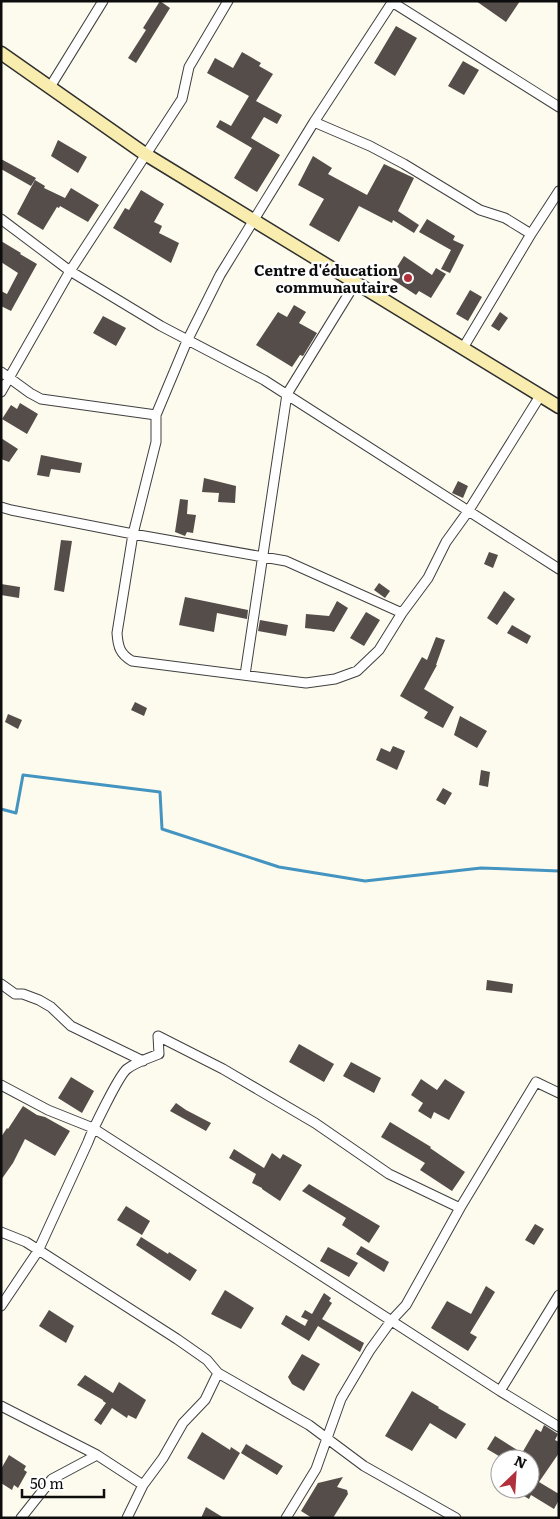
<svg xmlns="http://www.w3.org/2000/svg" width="560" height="1519" viewBox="0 0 560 1519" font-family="Literata,serif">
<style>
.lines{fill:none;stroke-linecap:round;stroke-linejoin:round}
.stream{stroke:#4494c1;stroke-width:3}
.building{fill:#544d4a}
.street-casing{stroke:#404040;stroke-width:11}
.secondary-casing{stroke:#2f2f2f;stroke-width:15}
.street{stroke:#fff;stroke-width:9}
.secondary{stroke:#f8edae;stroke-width:12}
.poi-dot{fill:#b0313c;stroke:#fff;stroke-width:2}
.labels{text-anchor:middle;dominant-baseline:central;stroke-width:5;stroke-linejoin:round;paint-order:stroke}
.poi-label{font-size:15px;font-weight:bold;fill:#0d0d0d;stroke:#fff;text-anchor:end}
</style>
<rect width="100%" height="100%" fill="#fdfaee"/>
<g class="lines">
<path class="stream" d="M1 809 16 813 23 775 160 792 162 829 279 867 365 881 481 868 559 871"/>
</g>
<path class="building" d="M160 1 170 8 136 63 128 58 146 30 143 28Z
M476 1H520L506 22Z
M396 26 417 38 395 76 374 63Z
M242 52 261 63 259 66 273 74 256 101 282 115 277 124 264 117 251 138 280 155 257 192 234 178 252 148 216 127 220 120 231 126 249 96 207 73 215 58 233 68Z
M463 61 479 70 464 95 448 86Z
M58 140 87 157 78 173 51 156Z
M313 156 332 168 328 174 367 195 384 164 414 178 398 211 419 225 414 233 393 220 392 223 359 206 339 242 309 225 324 199 298 185Z
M1 159 36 178 31 186 1 169Z
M35 180 45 186 44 188 65 198 71 188 99 205 88 222 60 206 59 208 57 207 43 230 17 214Z
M141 190 164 204 154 222 162 226 159 233 179 243 171 263 113 228 125 208 129 210Z
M427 219 455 236 453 240 464 245 450 273 441 269 451 250 419 232Z
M1 241 21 253 20 254 37 264 11 311 1 306V291L7 294 18 273 1 262Z
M404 256 432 275 436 268 446 274 431 298 419 291 416 295 390 278Z
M470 290 482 297 468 321 456 314Z
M294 305 306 312 299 323 317 333 303 356 300 355 292 367 256 345 278 312 287 317Z
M500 312 508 318 499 331 491 326Z
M103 316 126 328 116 346 93 333Z
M20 403 38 414 27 434 2 419 11 405 17 409Z
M1 438 18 449 9 462 1 459Z
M41 455 82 463 80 473 51 469 49 477 37 475Z
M204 478 236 486 235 503 218 502 219 493 202 492Z
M458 481 468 486 463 498 452 493Z
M180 499 188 500 187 514 196 515 193 533 187 532 185 536 175 532Z
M61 540 72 541 64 592 54 590Z
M489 552 498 555 493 568 484 564Z
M379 583 390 591 385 598 374 590Z
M1 584 20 587 19 598 1 595Z
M504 591 515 599 497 625 487 618Z
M185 597 248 610 247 619 217 613 214 632 179 625Z
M337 601 348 608 334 632 331 631 305 628 306 614 329 616Z
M366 612 380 620 364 646 350 638Z
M260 620 288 625 286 636 258 631Z
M512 625 531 636 527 644 507 633Z
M436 637 445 640 436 665H437L424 689 454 707 443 728 424 718 428 712 400 696 422 657 427 660Z
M135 702 147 708 144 716 131 710Z
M8 714 22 720 18 729 5 722Z
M460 716 487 731 477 748 454 735Z
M393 746 405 751 397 770 376 760 381 748 390 752Z
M481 770 490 772 488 787 479 785Z
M443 788 452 793 445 805 436 800Z
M487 980 513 984 512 993 486 990Z
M299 1044 334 1064 324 1082 289 1062Z
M351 1062 381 1078 374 1093 343 1076Z
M71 1077 94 1091 82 1113 58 1098Z
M421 1079 437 1090 445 1079 465 1092 449 1120 434 1112 431 1119 418 1111 423 1103 411 1095Z
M176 1103 186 1110 211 1123 206 1131 170 1111Z
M23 1106 37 1115 45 1117 70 1131 55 1156 25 1139 13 1163 1 1180V1137L7 1128 8 1129Z
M390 1122 431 1147 430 1148 465 1172 452 1191 420 1170 425 1163 381 1137Z
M234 1149 264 1168 272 1153 280 1159 283 1154 302 1165 280 1201 262 1189V1188L252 1183 256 1174 229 1158Z
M309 1184 380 1226 369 1243 342 1225 346 1218 302 1191Z
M126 1206 150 1221 142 1235 117 1220Z
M535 1224 544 1229 534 1245 525 1240Z
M141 1237 168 1254 169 1252 197 1270 190 1281 136 1245Z
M361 1246 389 1262 384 1272 356 1254Z
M328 1247 358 1263 349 1277 320 1261Z
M486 1286 495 1292 470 1333 477 1337 468 1351 431 1328 447 1301 471 1314Z
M225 1290 254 1308 241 1329 211 1314Z
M324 1293 331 1298 329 1301 332 1303 322 1319 364 1343 360 1352 318 1326 309 1341 281 1324 286 1315 305 1326 308 1320 301 1317 305 1310 312 1314Z
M49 1310 74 1326 66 1343 39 1326Z
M302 1354 320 1364 304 1391 292 1384 288 1377Z
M85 1375 113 1393 119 1382 146 1400 136 1419 128 1415 127 1418 112 1408 101 1425 94 1420 106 1403 103 1401V1400L77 1385Z
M412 1391 439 1407 438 1408 466 1424 456 1439 430 1423 412 1451 385 1436Z
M544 1425 558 1434 555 1440 559 1442V1453L539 1482 559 1494V1500L554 1509 531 1495 529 1499 512 1489H530V1459H504L487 1449 495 1436 522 1453 536 1429 541 1432Z
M202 1432 230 1450 231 1447 240 1453 224 1480 187 1458Z
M246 1444 283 1466 277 1475 241 1453Z
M9 1455 26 1466 24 1470 27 1472 18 1488 14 1485 12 1490 1 1483V1469Z
M343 1477 337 1487 347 1490 348 1494 333 1518H312L301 1511 318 1483Z
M206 1507 224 1518H201Z"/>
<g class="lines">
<g class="street-casing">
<path id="street" d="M393 1 314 122 220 275 187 341 156 415V442L133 534 117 633C118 647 120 654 132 661L306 683 335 679 357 671 379 650 402 613 428 578 446 542 469 510 540 396
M392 2 559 107
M50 87 103 1
M314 122 370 146 404 164 480 210 505 218 531 234
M1 219 70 271 161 326 264 380 559 569
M463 348 531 234 559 191
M1 372 30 393 41 399 156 415
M1 392 70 271 182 99 189 67 228 1
M1 507 11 510 133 534 286 561 402 613
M245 675 287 394 356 282
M1 984 15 994H23L39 1000 51 1007 71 1026 143 1061
M158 1036 223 1069 315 1123 389 1174 460 1208
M1 1085 48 1110 93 1128 500 1391 559 1427
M1 1232 26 1242 177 1339 207 1360 218 1373 309 1425 364 1466 456 1518
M1 1306 38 1251 88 1142C92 1131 119 1075 127 1069 136 1062 149 1058 159 1054L158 1036
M500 1391 559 1295
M1 1406 97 1455 143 1485
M21 1518 52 1479 97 1455
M127 1518 143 1485 163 1458 183 1423 205 1400 218 1373
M286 1518 316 1469 341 1399 370 1350 391 1321 406 1305 460 1208 536 1082 559 1093"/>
</g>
<g class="secondary-casing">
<path id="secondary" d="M1 53 145 154 559 407"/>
</g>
<use href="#street" class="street"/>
<use href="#secondary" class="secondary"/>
</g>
<circle class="poi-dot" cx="408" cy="278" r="5"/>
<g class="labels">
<g class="poi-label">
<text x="398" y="269">Centre d'éducation<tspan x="398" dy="17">communautaire</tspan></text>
</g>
</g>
<rect width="560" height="1519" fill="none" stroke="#0d0d0d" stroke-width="5"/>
<g transform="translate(515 1474) rotate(25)"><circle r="24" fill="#ffffff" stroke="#9e9e9e"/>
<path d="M0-4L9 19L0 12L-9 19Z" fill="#b0313c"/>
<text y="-8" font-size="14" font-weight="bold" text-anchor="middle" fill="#0d0d0d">N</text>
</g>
<path d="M22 1489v8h82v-8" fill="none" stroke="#0d0d0d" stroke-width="2.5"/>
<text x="30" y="1489" font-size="15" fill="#0d0d0d" stroke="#ffffff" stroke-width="4" paint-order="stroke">50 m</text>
</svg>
